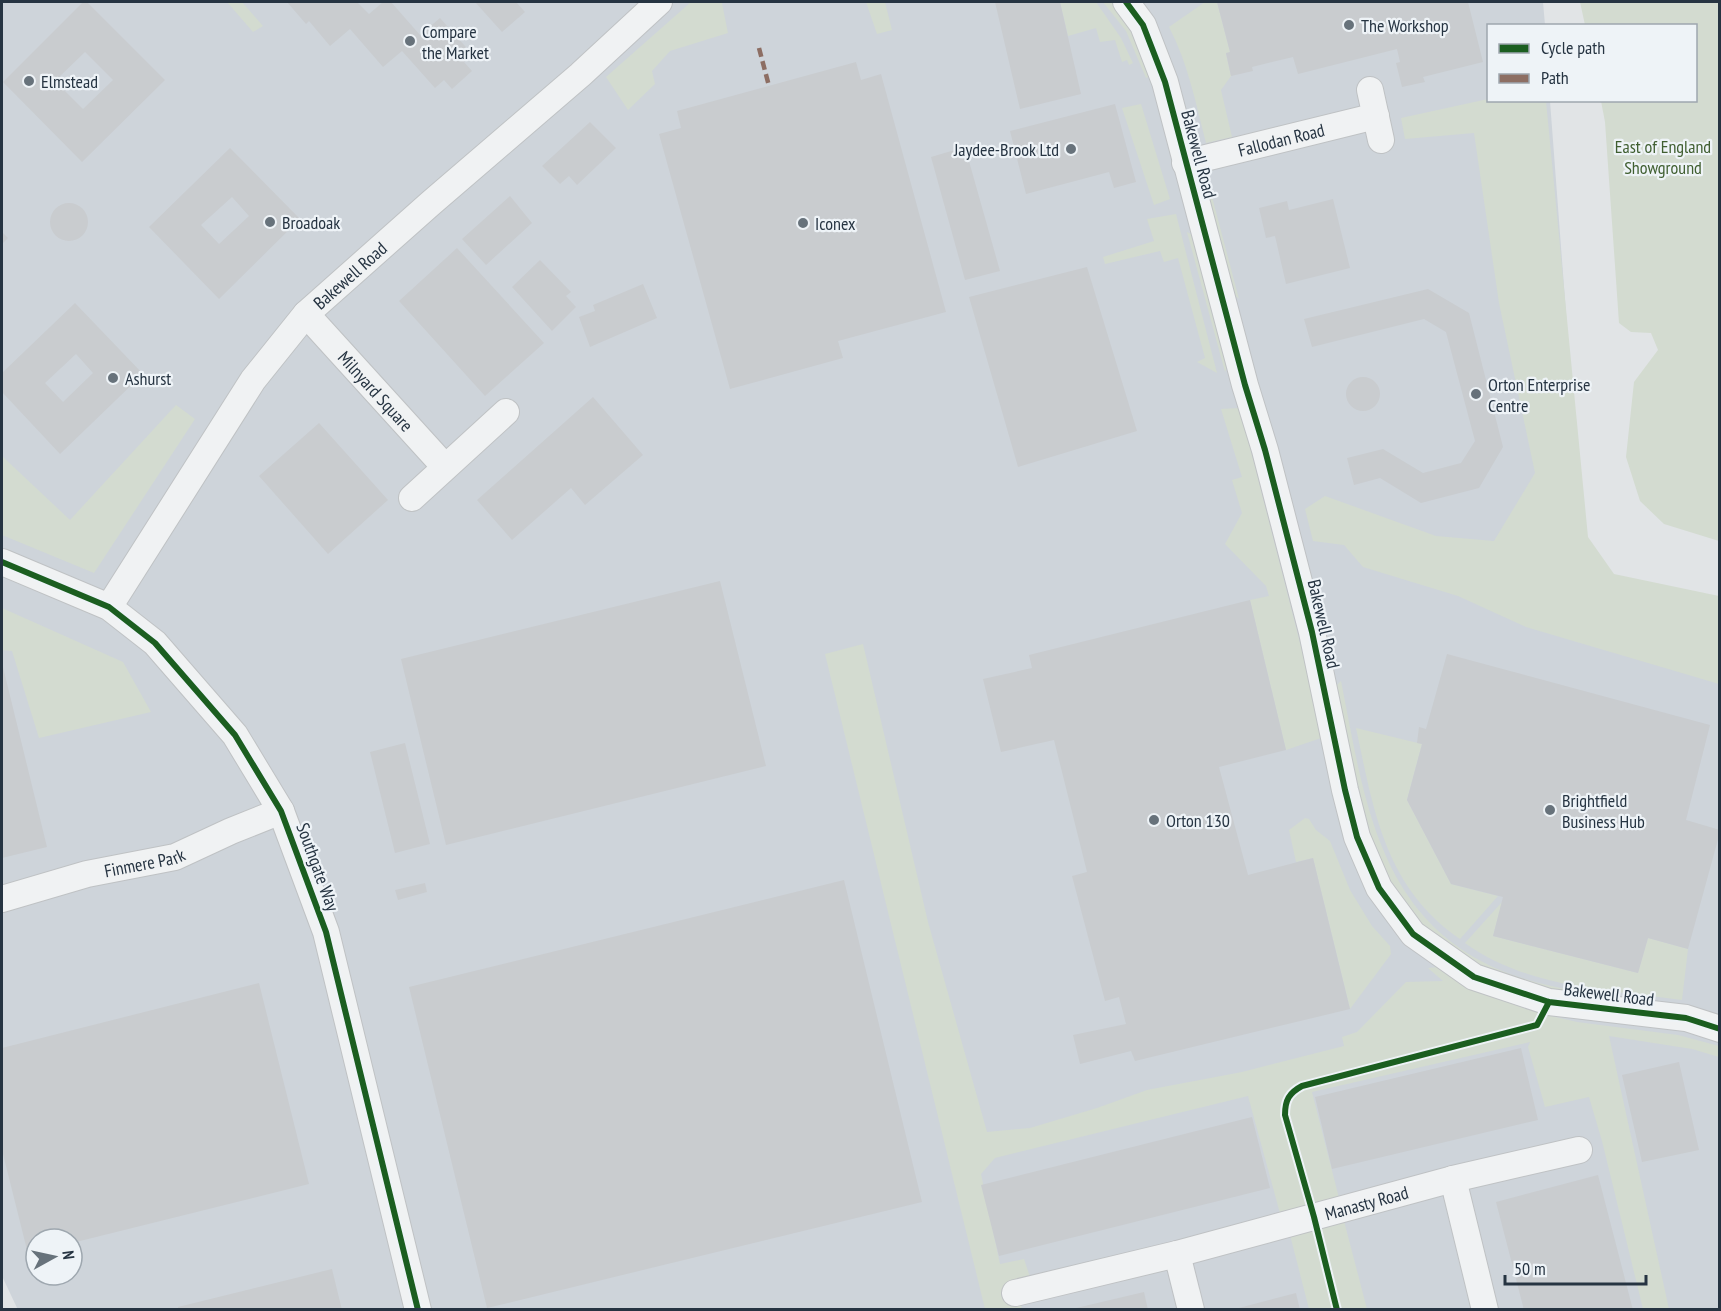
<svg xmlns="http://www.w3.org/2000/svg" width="1721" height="1311" viewBox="0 0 1721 1311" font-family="'PT Sans Narrow',sans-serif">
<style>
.built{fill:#ced4da;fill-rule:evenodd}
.green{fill:#d3dbd0}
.building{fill:#c9cccf;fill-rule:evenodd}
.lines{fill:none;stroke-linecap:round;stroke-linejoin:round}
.minor-casing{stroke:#bfc2c4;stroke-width:28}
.minor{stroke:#f0f2f3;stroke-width:26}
.quiet{stroke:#8d6e63;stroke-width:4.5;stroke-dasharray:9 4.5;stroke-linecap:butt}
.cycleway-casing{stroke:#eef3f7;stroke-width:10}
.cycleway{stroke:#1b5e20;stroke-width:6}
.poi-dot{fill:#67727b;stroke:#eef3f7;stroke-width:2}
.labels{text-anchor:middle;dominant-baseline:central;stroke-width:4.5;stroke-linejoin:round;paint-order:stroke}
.poi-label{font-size:18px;fill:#263442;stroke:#eef3f7;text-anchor:start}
.street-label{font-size:18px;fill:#263442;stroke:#eef3f7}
.park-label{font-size:18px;fill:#405f31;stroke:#eef3f7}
</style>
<rect width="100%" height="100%" fill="#e1e4e6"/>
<path class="built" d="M2 2H1543L1545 25 1488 26V100L1550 101 1582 525 1581 573 1719 597V1309L18 1310 2 1276ZM36 1239H72V1275H36Z"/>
<path class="green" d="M227 2H242L263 26 253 32Z
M691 2H727L722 3 728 33 670 51 652 71 655 84 628 110 606 77Z
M866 2H885L892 30 877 34Z
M1060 2H1096L1121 38 1133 63 1129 65 1127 60 1122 62 1115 40 1100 42 1096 28 1068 36Z
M1103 2H1116L1136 30 1151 76 1146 78 1126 31Z
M1205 2H1217L1230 52 1226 54 1231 76 1221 90 1232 137 1206 143C1196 104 1188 63 1169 27Z
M1580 2H1719V541L1664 524 1640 501 1626 457 1634 382 1658 350 1651 333 1631 332 1619 323 1605 122 1601 101 1696 100V26L1585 25Z
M1488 99 1546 101 1588 537 1614 574 1719 596V684L1526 627 1458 596 1363 567 1344 545 1313 541 1305 509 1325 496 1436 536 1494 541 1535 473 1499 303 1474 133 1405 139 1401 118Z
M1141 104 1170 199 1154 205 1122 108Z
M1206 174 1239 299 1231 292 1202 181Z
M1176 214 1217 373 1197 362 1205 358 1178 258 1164 262 1160 251 1105 264 1103 257 1154 241 1147 219Z
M1187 232 1196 237 1230 360 1225 372Z
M176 405 195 419 94 573 2 535V456L70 520Z
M1240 408 1324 737 1286 750 1250 600 1269 596 1266 586 1225 544 1242 513 1232 480 1242 477 1221 409Z
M2 608 123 662 151 712 39 738 12 651 2 650Z
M863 644 928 922 987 1132 1030 1128 1097 1108 1147 1090 1242 1072 1344 1046 1342 1037 1357 1032 1406 982 1443 981 1428 968 1439 967 1474 989 1543 1014 1577 1022 1678 1035 1719 1046V1057L1692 1049 1609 1036 1669 1309H1643L1602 1141 1589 1097 1545 1107 1528 1047 1530 1042 1312 1092 1340 1202 1281 1217 1248 1096 995 1158 981 1174 1000 1264 1024 1259 1031 1280 1015 1284 1022 1309H985L825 654Z
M1341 681C1364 796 1377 918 1500 970 1541 987 1586 993 1629 999L1607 1004 1482 971 1420 926 1389 885 1369 843 1336 692 1337 685Z
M1356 728 1422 744 1407 800 1451 884 1498 896 1460 939C1385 887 1374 812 1356 728Z
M1305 818 1309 819 1316 830 1330 841 1350 890 1372 926 1390 946 1391 954 1350 1009 1313 858 1296 862 1289 830Z
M1502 902 1493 936 1638 973 1648 938 1688 949 1682 1000C1609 990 1527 988 1465 943Z
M1344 1221 1367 1309H1309L1290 1235Z"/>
<path class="building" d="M83 2H87L165 80 82 162 3 82ZM85 52 113 80 83 109 55 81Z
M287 2H357L369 14 383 2H391L420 35 440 18 473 55 464 62 472 71 452 89 444 80 435 88 402 51 383 67 350 29 330 46 309 21 306 24Z
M475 2H516L525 12 502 32Z
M995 2H1060L1081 94 1020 109Z
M1217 2H1468L1483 62 1423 77 1425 82 1402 87 1396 63 1400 62 1397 49 1298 74 1293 57 1252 67 1253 71 1231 76 1226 53 1230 52Z
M856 62 861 80 881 74 946 312 838 341 843 358 730 389 659 134 681 128 677 111Z
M1115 104 1136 182 1114 188 1109 172 1026 194 1010 131Z
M590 122 616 148 577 185 569 176 560 184 542 166Z
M965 147 1000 271 965 280 931 157Z
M230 148 300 219 219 299 149 227ZM232 197 249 216 219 244 201 225Z
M510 196 532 223 486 265 462 239Z
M1333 199 1350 268 1286 284 1275 236 1266 238 1259 208 1287 201 1289 210Z
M50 222a19 19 0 1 1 38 0a19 19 0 1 1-38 0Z
M2 232 8 238 2 244Z
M457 248 544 343 485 396 399 301Z
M540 260 571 292 566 296 576 307 552 331 512 287Z
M1087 267 1137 431 1018 467 969 297Z
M643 284 657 318 590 347 579 317 595 311 593 305Z
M1428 289 1469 313 1503 447 1479 488 1421 503 1380 478 1354 485 1347 458 1383 449 1423 473 1461 463 1475 441 1446 332 1424 319 1312 347 1304 319Z
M75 303 143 374 60 454 2 392V373ZM76 354 93 373 63 402 45 383Z
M1346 394a17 17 0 1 1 34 0a17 17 0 1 1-34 0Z
M593 397 643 455 585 505 571 488 512 540 477 500Z
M319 423 388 500 328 554 259 476Z
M720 581 766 766 446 845 401 659Z
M1250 600 1286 750 1219 767 1248 875 1313 858 1350 1009 1135 1061 1131 1051 1080 1064 1073 1035 1126 1024 1119 997 1105 1001 1072 876 1087 872 1054 740 1001 752 983 679 1032 668 1029 655Z
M1447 654 1710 725 1686 820 1720 830V832L1688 949 1648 938 1638 973 1493 936 1503 897 1451 884 1407 800 1422 744 1417 743 1419 727 1426 729Z
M2 663 47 847 2 858Z
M405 743 430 844 395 853 370 752Z
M844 880 922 1202 487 1308 409 987Z
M425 883 427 892 398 900 395 890Z
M259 983 309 1184 72 1243V1239H36V1252L28 1254 2 1150V1048Z
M1521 1048 1538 1120 1332 1169 1315 1097Z
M1679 1062 1699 1150 1642 1162 1622 1075Z
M1252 1117 1270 1188 999 1256 981 1185Z
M1598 1175 1633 1310H1524L1496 1202Z
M332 1269 342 1310H178V1307Z
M1144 1292 1148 1310H1072V1309Z
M1296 1293 1300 1310H1235V1309Z"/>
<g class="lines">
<g class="minor-casing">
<g id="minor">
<path d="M1126 2 1143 25 1165 82 1245 385 1265 450 1312 632 1345 790 1357 837 1379 888 1413 934 1474 977 1549 1002 1686 1018 1720 1029"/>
<path d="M1370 90 1381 140"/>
<path id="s1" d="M1185 163 1376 116"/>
<path id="s2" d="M306 314 445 467"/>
<path d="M412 498 506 412"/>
<path d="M2 562 109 607 155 643 235 735 281 811 326 932 418 1310"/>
<path id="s3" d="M109 607 253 380 306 314 431 203 580 75 659 2"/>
<path id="s4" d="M2 899 87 874 175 857 231 831 281 811"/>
<path d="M1453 1179 1485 1310"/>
<path d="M1177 1254 1191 1310"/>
<path id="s5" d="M1015 1293 1177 1254 1453 1179 1579 1150"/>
</g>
</g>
<use href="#minor" class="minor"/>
<path class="quiet" d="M759 48 769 86"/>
<g class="cycleway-casing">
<path id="cycleway" d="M1126 2 1143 25 1165 82 1245 385 1265 450 1312 632 1345 790 1357 837 1379 888 1413 934 1474 977 1549 1002 1686 1018 1720 1029
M2 562 109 607 155 643 235 735 281 811 326 932 418 1310
M1337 1310 1314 1217 1285 1115C1285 1100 1289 1093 1302 1086L1537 1025 1549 1002"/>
</g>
<use href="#cycleway" class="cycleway"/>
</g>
<g class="poi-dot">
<circle cx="1349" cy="25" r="6"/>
<circle cx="410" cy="41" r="6"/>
<circle cx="29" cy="81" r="6"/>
<circle cx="1071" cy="149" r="6"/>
<circle cx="270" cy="222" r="6"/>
<circle cx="803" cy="223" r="6"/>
<circle cx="113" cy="378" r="6"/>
<circle cx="1476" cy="394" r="6"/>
<circle cx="1550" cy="810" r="6"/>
<circle cx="1154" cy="820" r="6"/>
</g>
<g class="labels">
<g class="poi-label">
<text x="1361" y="25">The Workshop</text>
<text x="422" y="31">Compare<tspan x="422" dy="21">the Market</tspan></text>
<text x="41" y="81">Elmstead</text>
<text x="1059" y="149" text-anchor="end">Jaydee-Brook Ltd</text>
<text x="282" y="222">Broadoak</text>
<text x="815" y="223">Iconex</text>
<text x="125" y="378">Ashurst</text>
<text x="1488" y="384">Orton Enterprise<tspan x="1488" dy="21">Centre</tspan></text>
<text x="1562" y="800">Brightfield<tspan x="1562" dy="21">Business Hub</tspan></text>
<text x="1166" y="820">Orton 130</text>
</g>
<g class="street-label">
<text stroke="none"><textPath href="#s1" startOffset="99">Fallodan Road</textPath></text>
<text transform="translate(1199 154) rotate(75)">Bakewell Road</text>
<text stroke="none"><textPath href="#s3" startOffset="412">Bakewell Road</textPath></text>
<text stroke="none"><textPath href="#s2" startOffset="104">Milnyard Square</textPath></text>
<text transform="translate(1324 624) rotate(77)">Bakewell Road</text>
<text stroke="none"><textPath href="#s4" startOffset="147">Finmere Park</textPath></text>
<text transform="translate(318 867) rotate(70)">Southgate Way</text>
<text transform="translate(1609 994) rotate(7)">Bakewell Road</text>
<text stroke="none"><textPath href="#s5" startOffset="363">Manasty Road</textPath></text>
</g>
<g class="park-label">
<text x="1663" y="146">East of England<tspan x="1663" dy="21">Showground</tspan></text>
</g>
</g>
<rect width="1721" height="1311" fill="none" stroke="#263442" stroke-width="6"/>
<rect x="1487" y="24" width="210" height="78" fill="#eef3f7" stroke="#9ea7af" stroke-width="1.5"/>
<rect x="1499" y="44" width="30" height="9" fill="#1b5e20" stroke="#9ea7af" stroke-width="1.5"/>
<text x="1541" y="54" font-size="18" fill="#263442">Cycle path</text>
<rect x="1499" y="74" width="30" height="9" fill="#8d6e63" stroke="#9ea7af" stroke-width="1.5"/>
<text x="1541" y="84" font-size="18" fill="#263442">Path</text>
<g transform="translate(54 1257) rotate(82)"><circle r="28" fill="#eef3f7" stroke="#9ea7af" stroke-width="1.5"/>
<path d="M0-4.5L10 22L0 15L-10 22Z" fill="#67727b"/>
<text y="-9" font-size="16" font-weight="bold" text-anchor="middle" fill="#263442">N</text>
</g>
<path d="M1505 1275v9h141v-9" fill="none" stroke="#263442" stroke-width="3"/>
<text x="1514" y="1275" font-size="18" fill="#263442" stroke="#eef3f7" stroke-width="4.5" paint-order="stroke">50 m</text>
</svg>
